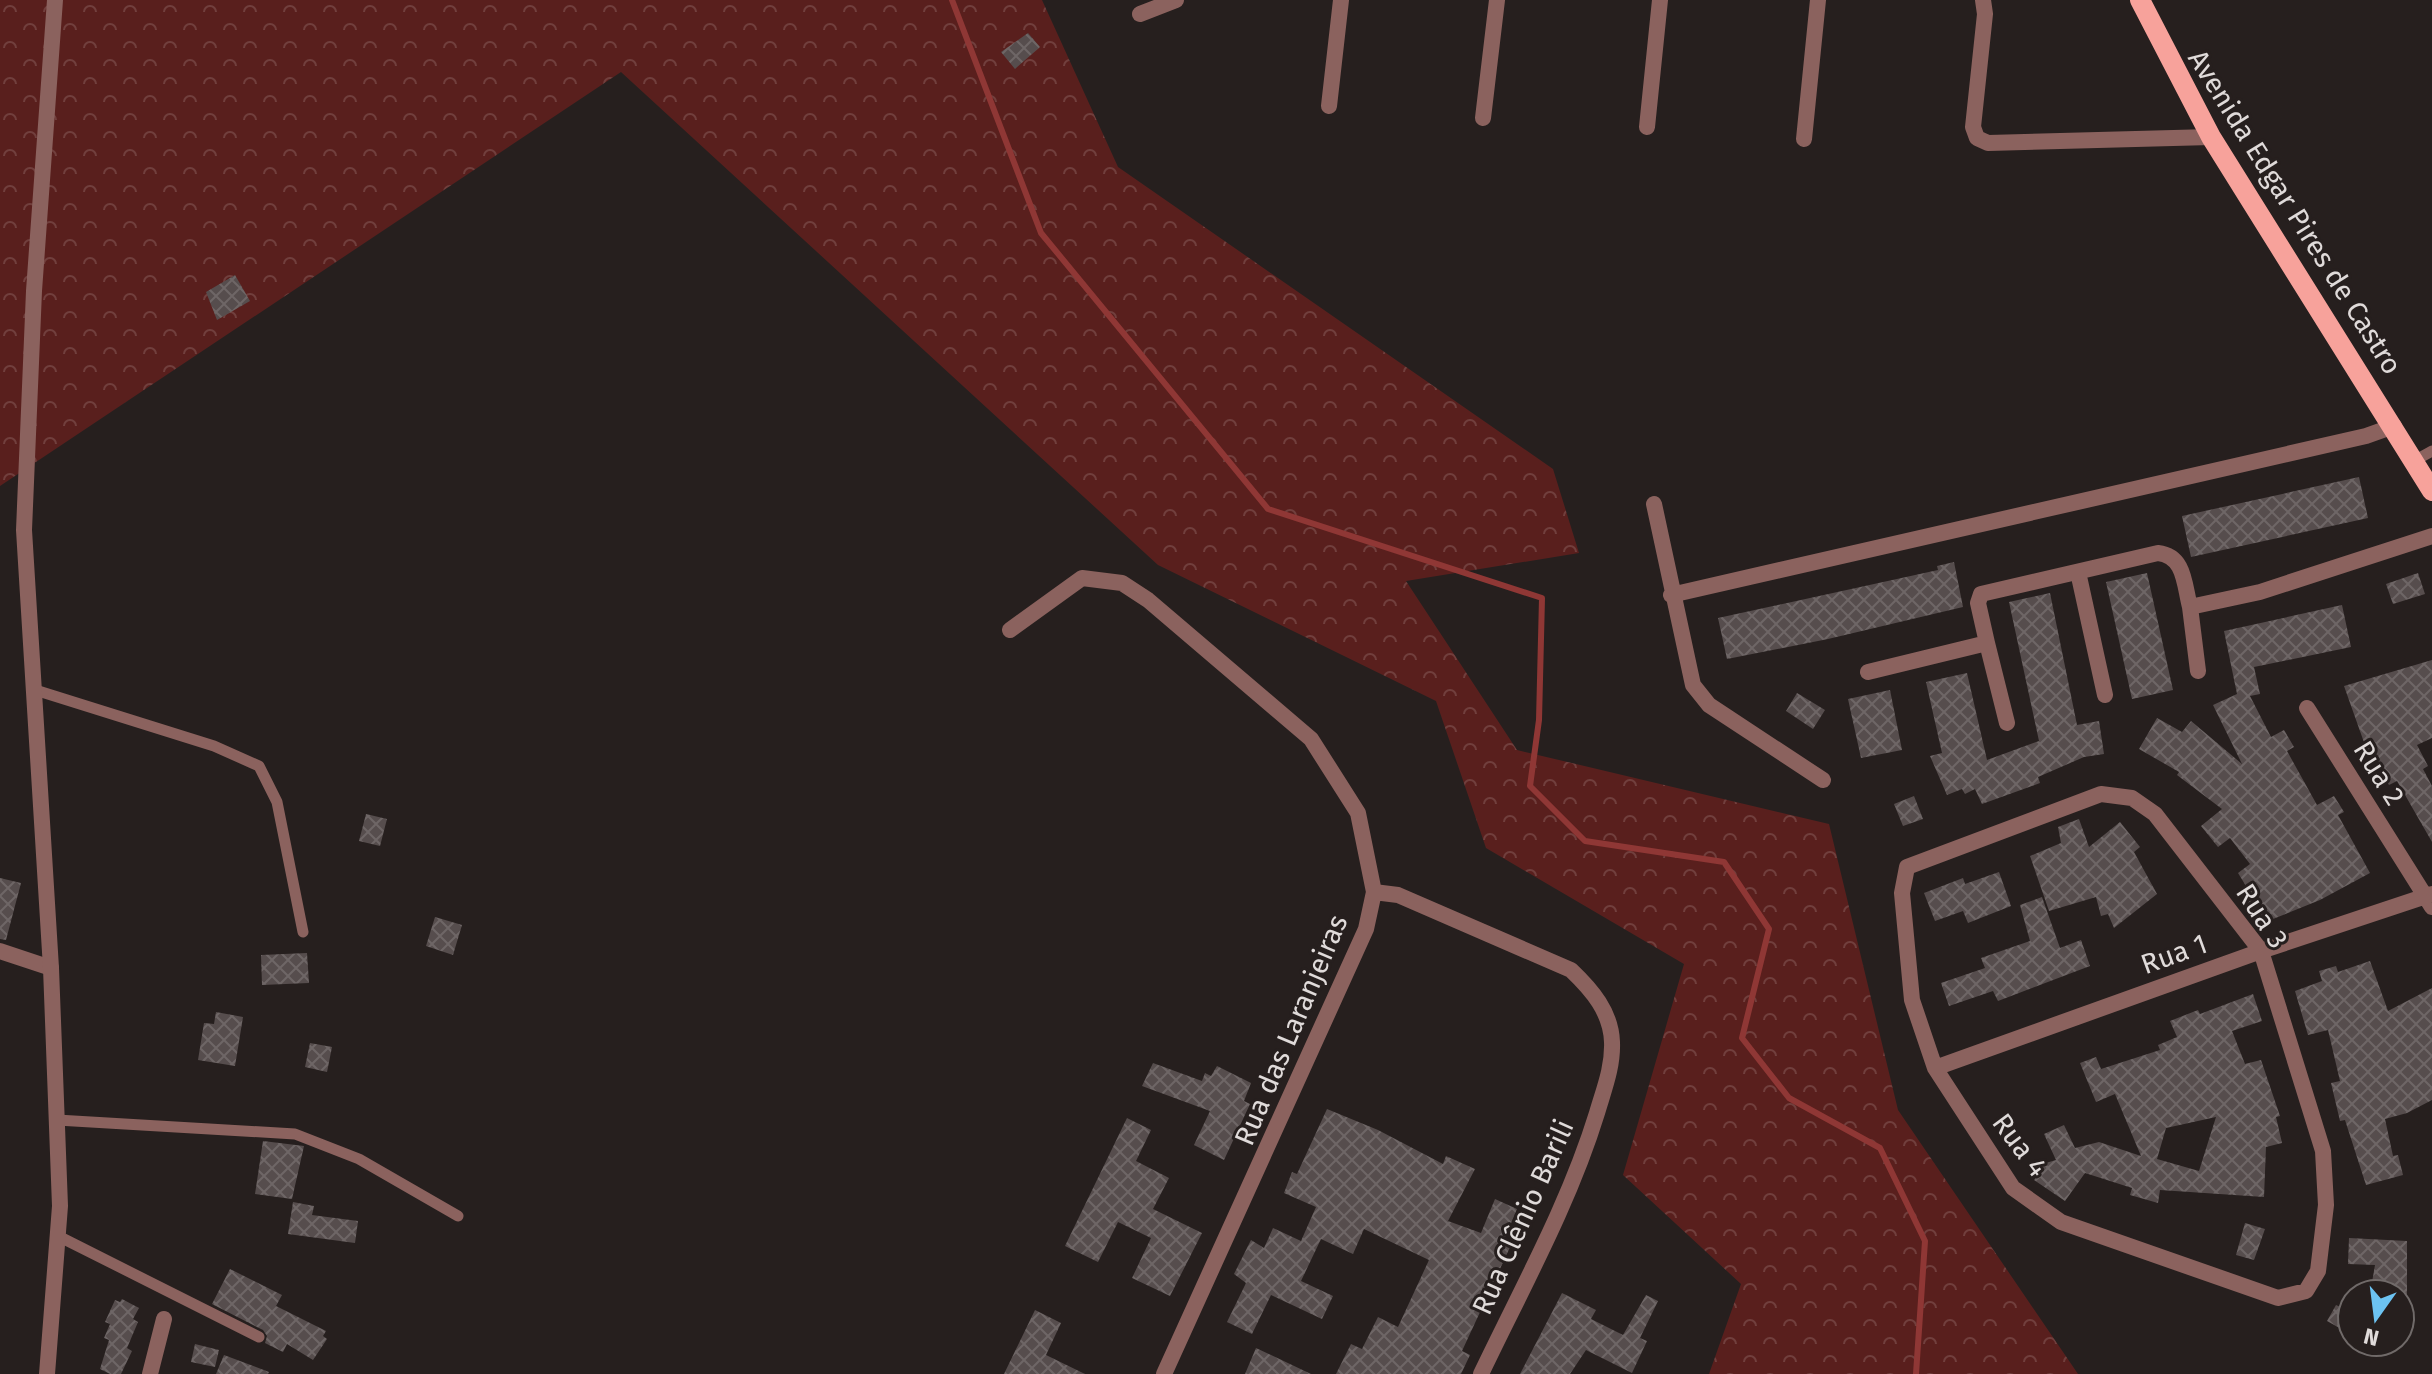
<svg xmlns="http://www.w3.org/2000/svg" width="2432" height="1374" viewBox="0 0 2432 1374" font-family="'Fira Sans',sans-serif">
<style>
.forest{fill:url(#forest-crowns)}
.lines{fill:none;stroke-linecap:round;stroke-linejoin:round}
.stream{stroke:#8f3735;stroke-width:6}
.building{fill:url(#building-cross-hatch);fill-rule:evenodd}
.service{stroke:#8b625e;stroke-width:11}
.minor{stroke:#8b625e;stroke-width:16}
.tertiary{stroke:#8b625e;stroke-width:16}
.primary{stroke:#f7a29b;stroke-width:20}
.labels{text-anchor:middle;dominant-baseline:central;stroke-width:6;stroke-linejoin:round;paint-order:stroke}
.street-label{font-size:28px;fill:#e0dbda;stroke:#261f1e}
</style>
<defs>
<pattern id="forest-crowns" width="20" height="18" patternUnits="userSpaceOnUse" patternTransform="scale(2)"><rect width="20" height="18" fill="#591f1d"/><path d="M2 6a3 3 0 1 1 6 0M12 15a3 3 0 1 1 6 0" fill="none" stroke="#713f3d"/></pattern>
<pattern id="building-cross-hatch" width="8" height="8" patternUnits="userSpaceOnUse" patternTransform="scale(2)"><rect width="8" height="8" fill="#564d4d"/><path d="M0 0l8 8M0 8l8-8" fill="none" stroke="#6e6666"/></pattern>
</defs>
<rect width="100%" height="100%" fill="#261f1e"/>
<path class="forest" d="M0 0H1042L1118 167 1553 469 1579 553 1406 581 1517 750 1829 824 1898 1110 2078 1374H1709L1741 1284 1623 1175 1684 964 1486 848 1436 701 1158 565 621 72 0 486Z"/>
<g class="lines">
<path class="stream" d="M952 0 1041 233 1268 509 1542 598 1539 720 1530 786 1585 841 1724 862 1769 929 1742 1038 1789 1098 1880 1148 1925 1241 1916 1374"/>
</g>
<path class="building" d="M1028 33 1040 47 1015 69 1001 52Z
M235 275 250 301 217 320 206 292Z
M2359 477 2368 518 2191 557 2182 516Z
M1954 562 1963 607 1828 639 1727 659 1718 618 1938 570 1937 566Z
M2147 573 2173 690 2132 699 2106 582Z
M2418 573 2425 594 2393 604 2386 584Z
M2050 593 2077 725 2099 721 2104 754 2084 757 2038 777 2040 783 1982 804 1975 789 1965 794 1962 789 1947 795 1930 756 1942 753 1926 682 1967 673 1987 760 2039 741 2009 602Z
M2342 605 2351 647 2254 667 2260 694 2250 696 2271 737 2284 730 2294 747 2287 751 2317 805 2334 796 2344 812 2338 815 2370 873 2320 900 2258 925 2248 902 2254 899 2238 873 2250 864 2230 838 2218 847 2201 826 2222 809 2177 775 2179 772 2139 749 2157 718 2182 732 2191 721 2242 764 2213 705 2237 694 2224 631Z
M2432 660V738L2417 745 2428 766 2423 769 2432 786V842L2397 781 2389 785 2366 748 2344 686Z
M1890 690 1902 750 1861 758 1848 699Z
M1797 693 1825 710 1813 729 1786 711Z
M1914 796 1923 819 1903 826 1894 804Z
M366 814 387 819 380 846 359 841Z
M2079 819 2089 847 2120 822 2140 847 2134 852 2157 894 2114 928 2108 914 2101 916 2096 897 2049 911 2030 856 2061 843 2058 827Z
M1999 872 2011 906 1968 923 1963 911 1935 921 1924 893 1963 878 1965 884Z
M0 878 21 883 6 940 0 939Z
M2042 897 2060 948 2081 940 2090 966 1998 1001 1993 991 1949 1006 1941 983 1985 968 1981 958 2030 941 2020 905Z
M435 917 462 925 453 955 426 946Z
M307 953 309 983 262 985 261 955Z
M2370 961 2388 1011 2432 988V1100L2407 1113 2385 1119 2393 1156 2398 1155 2403 1175 2366 1185 2345 1120 2340 1121 2331 1083 2340 1081 2328 1030 2308 1035 2295 991 2322 981 2319 971 2336 966 2338 972Z
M2253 994 2262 1021 2232 1031 2245 1064 2261 1060 2280 1116 2276 1117 2282 1143 2266 1147 2264 1197 2160 1190 2158 1203 2130 1195 2132 1188 2085 1173 2065 1201 2034 1180 2038 1174 2029 1168 2056 1160 2044 1134 2064 1125 2075 1148 2099 1142 2141 1156 2115 1094 2096 1102 2080 1063 2096 1057 2101 1069 2160 1050 2158 1045 2177 1037 2170 1021 2198 1010 2200 1014ZM2216 1117 2199 1171 2157 1159 2166 1128Z
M216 1012 243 1017 235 1066 198 1060 204 1023 214 1024Z
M310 1043 332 1047 327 1072 305 1067Z
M1153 1063 1202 1081 1205 1073 1211 1076 1217 1066 1251 1083 1244 1101 1250 1104 1224 1160 1194 1145 1210 1111 1142 1086Z
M1327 1109 1378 1130 1443 1164 1446 1156 1475 1169 1448 1221 1481 1233 1495 1199 1517 1209 1504 1240 1512 1243 1462 1351 1470 1355 1461 1374H1336L1351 1344 1362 1349 1378 1317 1398 1327 1429 1260 1364 1229 1353 1254 1321 1239 1301 1281 1333 1296 1322 1319 1271 1295 1252 1334 1227 1322 1246 1283 1234 1274 1251 1240 1264 1248 1273 1228 1301 1241 1316 1207 1284 1193 1292 1172 1297 1174Z
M1127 1118 1151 1130 1136 1161 1169 1178 1153 1209 1202 1233 1170 1296 1132 1278 1151 1238 1118 1222 1098 1262 1065 1246Z
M263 1141 304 1146 292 1199 255 1194Z
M293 1202 314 1206 312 1215 358 1221 355 1243 288 1234Z
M2245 1223 2265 1229 2254 1260 2236 1255Z
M2349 1238 2407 1241V1294H2370L2375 1265 2348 1264Z
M230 1269 282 1295 276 1306 326 1331 323 1336 327 1339 313 1360 287 1344 283 1352 265 1343 267 1336 263 1330 212 1304Z
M1562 1293 1596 1310 1591 1319 1623 1335 1646 1295 1658 1301 1640 1338 1647 1341 1632 1373 1586 1350 1570 1374H1520Z
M122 1299 139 1308 133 1319 138 1322 127 1348 132 1351 121 1374H110L100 1369 109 1340 104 1338 110 1324 105 1322 115 1300 120 1302Z
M2336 1305 2352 1312V1335L2327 1321Z
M1035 1310 1061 1323 1046 1355 1085 1374H1004Z
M195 1344 219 1350 215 1367 191 1362Z
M1256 1348 1311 1374H1245Z
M224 1355 269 1372 268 1374H216Z"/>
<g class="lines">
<path class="service" d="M2414 461 2432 451
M32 689 214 746 259 766 277 802 303 932
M57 1120 295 1134 359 1159 458 1216
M58 1236 259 1337"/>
<path class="minor" d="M1983 0 1985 14 1973 127 1977 138 1988 143 2211 137
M1140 14 1176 0
M1329 106 1341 0
M1483 118 1497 0
M1647 127 1660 0
M1804 139 1818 0
M1654 504 1693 685 1709 705 1823 780
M2078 572 2105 695
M1671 595 2366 436 2394 426
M2190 607 2198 671
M1010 630 1082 578 1122 583 1148 600 1311 739 1358 813 1374 892 1366 929 1164 1374
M1987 643 2007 723
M1868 672 1987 643 1978 603 1981 594 2158 553C2185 556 2184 584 2190 607L2260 592 2432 536
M2307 708 2432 907
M2101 794 2132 798 2155 814 2261 951 2323 1151 2326 1205 2318 1271 2306 1291 2278 1298 2061 1222 2013 1188 1935 1068 1912 1000 1902 893 1907 867Z
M1374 892 1398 895 1571 970C1592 990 1611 1012 1612 1042 1613 1067 1604 1089 1597 1113 1569 1204 1522 1288 1481 1374
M0 951 51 968
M1935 1068 2261 951 2432 894
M150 1374 164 1319"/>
<path class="tertiary" d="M47 1374 60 1206 51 968 24 530 34 291 55 0"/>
<path class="primary" d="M2140 0 2211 137 2432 491"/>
</g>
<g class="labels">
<g class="street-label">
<text transform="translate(2295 212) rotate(58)">Avenida Edgar Pires de Castro</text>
<text transform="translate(2379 773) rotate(58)">Rua 2</text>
<text transform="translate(2262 916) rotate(57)">Rua 3</text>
<text transform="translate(2174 954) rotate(-20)">Rua 1</text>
<text transform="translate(1291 1030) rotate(-67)">Rua das Laranjeiras</text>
<text transform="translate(2020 1145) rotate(53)">Rua 4</text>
<text transform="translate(1523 1217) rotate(-66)">Rua Clênio Barili</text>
</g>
</g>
<g transform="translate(2376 1318) rotate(194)"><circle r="38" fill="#261f1e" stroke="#706a69" stroke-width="2"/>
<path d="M0-6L14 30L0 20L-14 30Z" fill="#6cc3f2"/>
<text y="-12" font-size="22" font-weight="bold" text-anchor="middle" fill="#e0dbda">N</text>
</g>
</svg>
